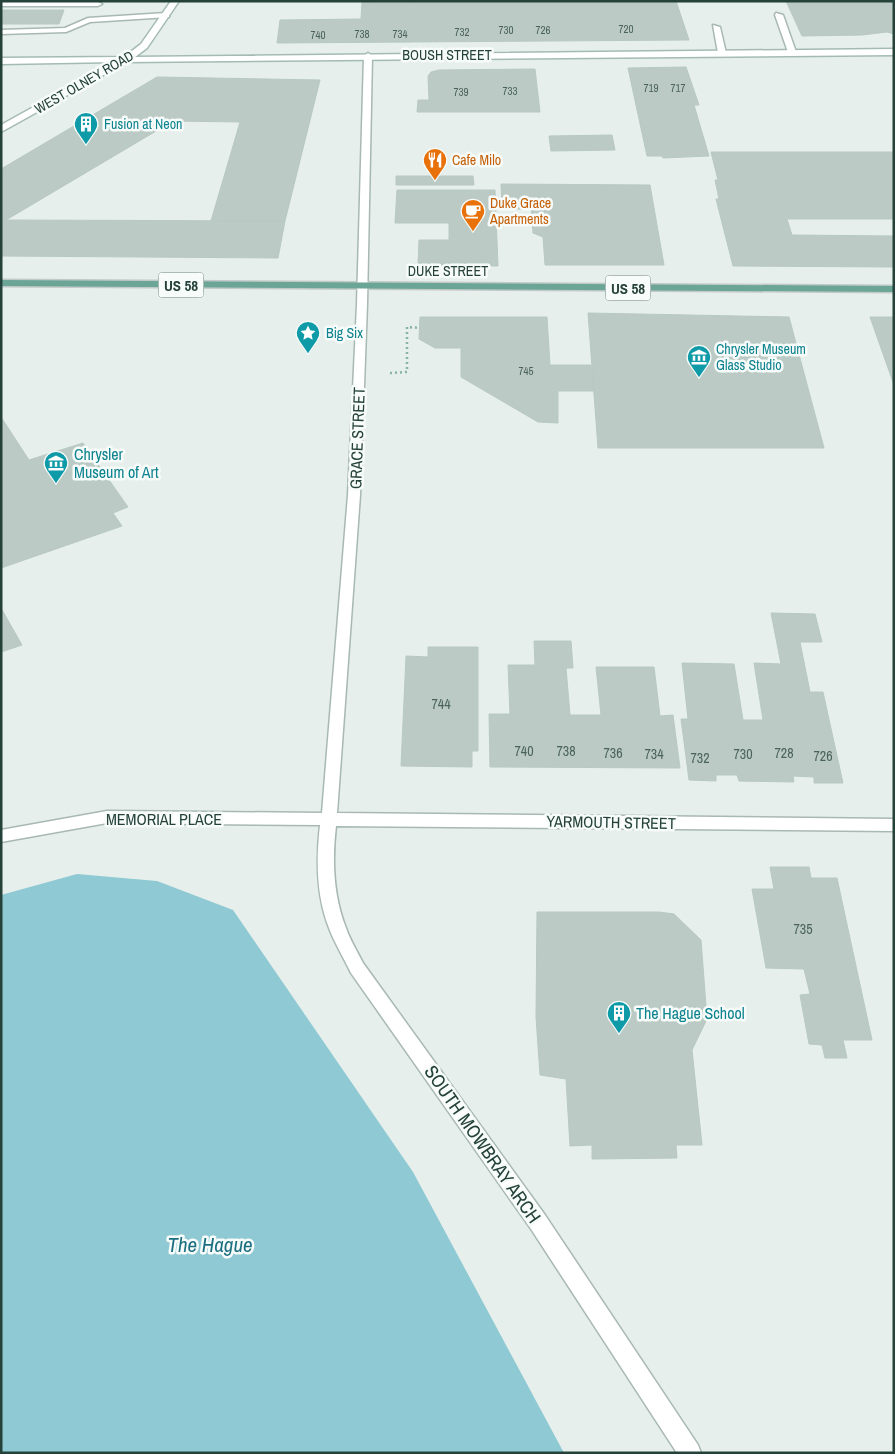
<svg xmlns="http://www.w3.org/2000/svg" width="895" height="1454" viewBox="0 0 895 1454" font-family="'Archivo Narrow',sans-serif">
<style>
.water{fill:#8ec9d4}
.building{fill:#bbcac4;stroke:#b8c9c2}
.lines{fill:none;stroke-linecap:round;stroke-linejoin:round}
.lane-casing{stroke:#a8b8b2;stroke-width:3}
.street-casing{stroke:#a8b8b2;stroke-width:3}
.secondary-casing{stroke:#a4bbb3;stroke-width:3}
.primary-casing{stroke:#c2cac8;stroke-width:3}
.path{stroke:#86b3a5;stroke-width:2.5;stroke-dasharray:2 3;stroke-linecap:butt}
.lane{fill:#fff;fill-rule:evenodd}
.street{fill:#fff;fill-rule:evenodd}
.secondary{fill:#fff;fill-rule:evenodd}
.primary{fill:#6aa596;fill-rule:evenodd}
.labels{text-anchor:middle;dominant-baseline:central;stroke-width:5;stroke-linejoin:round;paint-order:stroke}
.far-number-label{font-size:11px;fill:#4a645c}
.far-street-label{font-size:14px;fill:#24423a;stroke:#f7fbf9}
.far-culture-label{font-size:14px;fill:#0d838f;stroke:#f7fbf9;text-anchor:start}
.far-food-label{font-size:14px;fill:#c56008;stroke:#f7fbf9;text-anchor:start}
.number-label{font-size:14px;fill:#4a645c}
.shield{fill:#f7fbf9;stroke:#637a73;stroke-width:1}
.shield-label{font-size:15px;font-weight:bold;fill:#24423a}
.street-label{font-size:16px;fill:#24423a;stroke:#f7fbf9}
.culture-label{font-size:16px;fill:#0d838f;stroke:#f7fbf9;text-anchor:start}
.near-street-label{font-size:19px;fill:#24423a;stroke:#f7fbf9}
.near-water-label{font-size:21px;font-style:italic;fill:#1c6f80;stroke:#f7fbf9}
</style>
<rect width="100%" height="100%" fill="#e6efeb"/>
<path class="water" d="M77 874 157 881 233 910 413 1172 564 1453H1V895Z"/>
<path class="building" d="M676 1 689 40 277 43 280 20 361 19 362 2Z
M786 1H894V34L887 32 862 35 802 36Z
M1 10H64L59 24H1Z
M686 67 699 105H694L709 156 663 158 662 156H647L628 68Z
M535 69 540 112H417L418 100H429L428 76 431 72 439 70Z
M157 77 320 80 285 221H211L240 122 173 121 6 220H1V169Z
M612 135 615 150 551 151 549 136Z
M711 152H894V219H787L792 235 894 236V267L733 266 716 199H719L715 180H718Z
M396 176H473L474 185H396Z
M501 184 650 185 664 265H545L543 237 533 233 531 209H502Z
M397 190H495L498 266 418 265 419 240H449V223H395Z
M1 220H6L285 221 278 258 1 256Z
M588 313 789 317 824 448H598Z
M420 317H547L550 365H591L594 391H558V423L538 422 461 377V348H435L419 339Z
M870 317H894V385Z
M1 417 29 460 83 443 128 507 113 513 122 526 1 568Z
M1 608 22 645 1 652Z
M771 613 815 614 822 642H800L810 692H823L843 783H814V777L793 776 794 782 739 781 737 775H716V781L689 780 681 719H688L682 663 734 664 743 720H763L754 663 781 664Z
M534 641H571L573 668H566L570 715H601L596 667H654L660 716 673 715 680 768 490 767 489 714H510L508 665H535Z
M428 647H478V751H472V767L401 766 406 656 428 657Z
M770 867H809L811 878H837L872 1040H843L847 1058H825L822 1045 809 1044 800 995 810 994 804 969 766 968 752 889H774Z
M537 912H659L674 914 701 940 707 1019 692 1050 702 1145H676L677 1158 592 1159V1145L570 1146 566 1079 540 1075 536 1017Z"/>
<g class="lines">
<g class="lane-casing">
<path id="lane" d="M1 2H98L102 4 98 6H1Z
M166 13H169V17L90 22 66 32 1 34V30L65 28 88 18Z
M776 13 783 15 796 52 795 54 788 52 775 15Z
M713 25 720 27 726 53 725 55 718 53Z"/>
</g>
<g class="street-casing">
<path id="street" d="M368 53 372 56 367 304 360 495 337 813 894 819V831L336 826C332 860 333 895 346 928 350 940 357 951 363 963L545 1215 698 1445 701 1453H677L531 1229 351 973C344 958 335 944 329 928 316 895 316 860 320 825L107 823 1 842V830L107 811 322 813 348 495 357 304 364 56Z"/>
</g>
<g class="secondary-casing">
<path id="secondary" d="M171 1H179L147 48 135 57 894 49V55L127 62 1 132V125L115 62 1 64V58L124 57 141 44Z"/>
</g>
<g class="primary-casing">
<path id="primary" d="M1 280 894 286V292L1 286Z"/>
</g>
<path class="path" d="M390 373 407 372V327L420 328"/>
<use href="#lane" class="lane"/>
<use href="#street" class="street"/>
<use href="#secondary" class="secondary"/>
<use href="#primary" class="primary"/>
</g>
<defs>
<g id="building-pin" transform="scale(1.25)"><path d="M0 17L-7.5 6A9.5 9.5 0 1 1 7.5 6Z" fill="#0f9aa8" stroke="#f7fbf9"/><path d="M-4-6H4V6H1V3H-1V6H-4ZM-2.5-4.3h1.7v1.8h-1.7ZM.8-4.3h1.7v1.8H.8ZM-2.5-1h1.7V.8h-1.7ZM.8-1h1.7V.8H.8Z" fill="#fff"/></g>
<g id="restaurant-pin" transform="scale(1.25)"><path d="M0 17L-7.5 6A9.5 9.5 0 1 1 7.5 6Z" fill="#e8710a" stroke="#f7fbf9"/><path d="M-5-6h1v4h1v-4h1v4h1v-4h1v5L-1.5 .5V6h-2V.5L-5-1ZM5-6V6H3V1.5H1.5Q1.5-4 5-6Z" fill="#fff"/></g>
<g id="cafe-pin" transform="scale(1.25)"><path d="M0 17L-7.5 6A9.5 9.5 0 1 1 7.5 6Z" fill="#e8710a" stroke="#f7fbf9"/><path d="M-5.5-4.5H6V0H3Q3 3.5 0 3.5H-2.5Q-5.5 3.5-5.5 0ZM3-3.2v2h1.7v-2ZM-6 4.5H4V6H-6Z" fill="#fff"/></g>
<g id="sight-pin" transform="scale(1.25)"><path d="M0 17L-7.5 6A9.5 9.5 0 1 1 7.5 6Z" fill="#0f9aa8" stroke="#f7fbf9"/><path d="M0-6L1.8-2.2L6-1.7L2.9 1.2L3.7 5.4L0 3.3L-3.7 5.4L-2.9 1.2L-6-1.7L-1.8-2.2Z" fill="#fff"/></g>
<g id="museum-pin" transform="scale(1.25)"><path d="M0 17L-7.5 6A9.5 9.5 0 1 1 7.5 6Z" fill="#0f9aa8" stroke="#f7fbf9"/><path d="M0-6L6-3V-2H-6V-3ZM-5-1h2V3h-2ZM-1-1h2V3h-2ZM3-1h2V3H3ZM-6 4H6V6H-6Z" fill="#fff"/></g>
</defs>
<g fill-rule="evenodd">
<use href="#building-pin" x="86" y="124"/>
<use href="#restaurant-pin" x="435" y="160"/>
<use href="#cafe-pin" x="473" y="211"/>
<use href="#sight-pin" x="308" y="333"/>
<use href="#museum-pin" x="699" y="357"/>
<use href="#museum-pin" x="56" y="463"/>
<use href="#building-pin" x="619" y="1013"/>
</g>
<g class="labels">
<g class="far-number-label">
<text x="626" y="29">720</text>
<text x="506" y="30">730</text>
<text x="543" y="30">726</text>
<text x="462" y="32">732</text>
<text x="362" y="34">738</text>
<text x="400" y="34">734</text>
<text x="318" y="35">740</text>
<text x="651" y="88">719</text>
<text x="678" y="88">717</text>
<text x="510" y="91">733</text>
<text x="461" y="92">739</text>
<text x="526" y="371">745</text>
</g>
<g class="far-street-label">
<text x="447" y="55">BOUSH STREET</text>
<text transform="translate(84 82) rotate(-30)">WEST OLNEY ROAD</text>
<text x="448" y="271">DUKE STREET</text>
</g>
<g class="far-culture-label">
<text x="104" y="124">Fusion at Neon</text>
<text x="326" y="333">Big Six</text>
<text x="716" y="349">Chrysler Museum<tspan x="716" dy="16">Glass Studio</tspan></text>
</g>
<g class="far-food-label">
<text x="452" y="160">Cafe Milo</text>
<text x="490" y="203">Duke Grace<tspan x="490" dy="16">Apartments</tspan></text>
</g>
<g class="number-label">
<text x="441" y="704">744</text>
<text x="524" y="751">740</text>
<text x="566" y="751">738</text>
<text x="613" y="753">736</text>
<text x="784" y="753">728</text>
<text x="654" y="754">734</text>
<text x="743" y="754">730</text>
<text x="823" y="756">726</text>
<text x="700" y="758">732</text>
<text x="803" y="929">735</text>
</g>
<g class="shield">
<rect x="158.5" y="272.5" width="45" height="25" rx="4"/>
<rect x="605.5" y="275.5" width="45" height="25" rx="4"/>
</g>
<g class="shield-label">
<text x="181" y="285">US 58</text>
<text x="628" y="288">US 58</text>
</g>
<g class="street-label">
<text transform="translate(357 438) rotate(-88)">GRACE STREET</text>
<text x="164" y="819">MEMORIAL PLACE</text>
<text transform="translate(611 822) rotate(1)">YARMOUTH STREET</text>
</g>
<g class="culture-label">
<text x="74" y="454">Chrysler<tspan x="74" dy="18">Museum of Art</tspan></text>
<text x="636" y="1013">The Hague School</text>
</g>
<g class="near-street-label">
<text transform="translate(483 1144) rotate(55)">SOUTH MOWBRAY ARCH</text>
</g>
<g class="near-water-label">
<text x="210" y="1244">The Hague</text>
</g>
</g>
<rect width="895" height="1454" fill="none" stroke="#24423a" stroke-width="5"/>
</svg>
